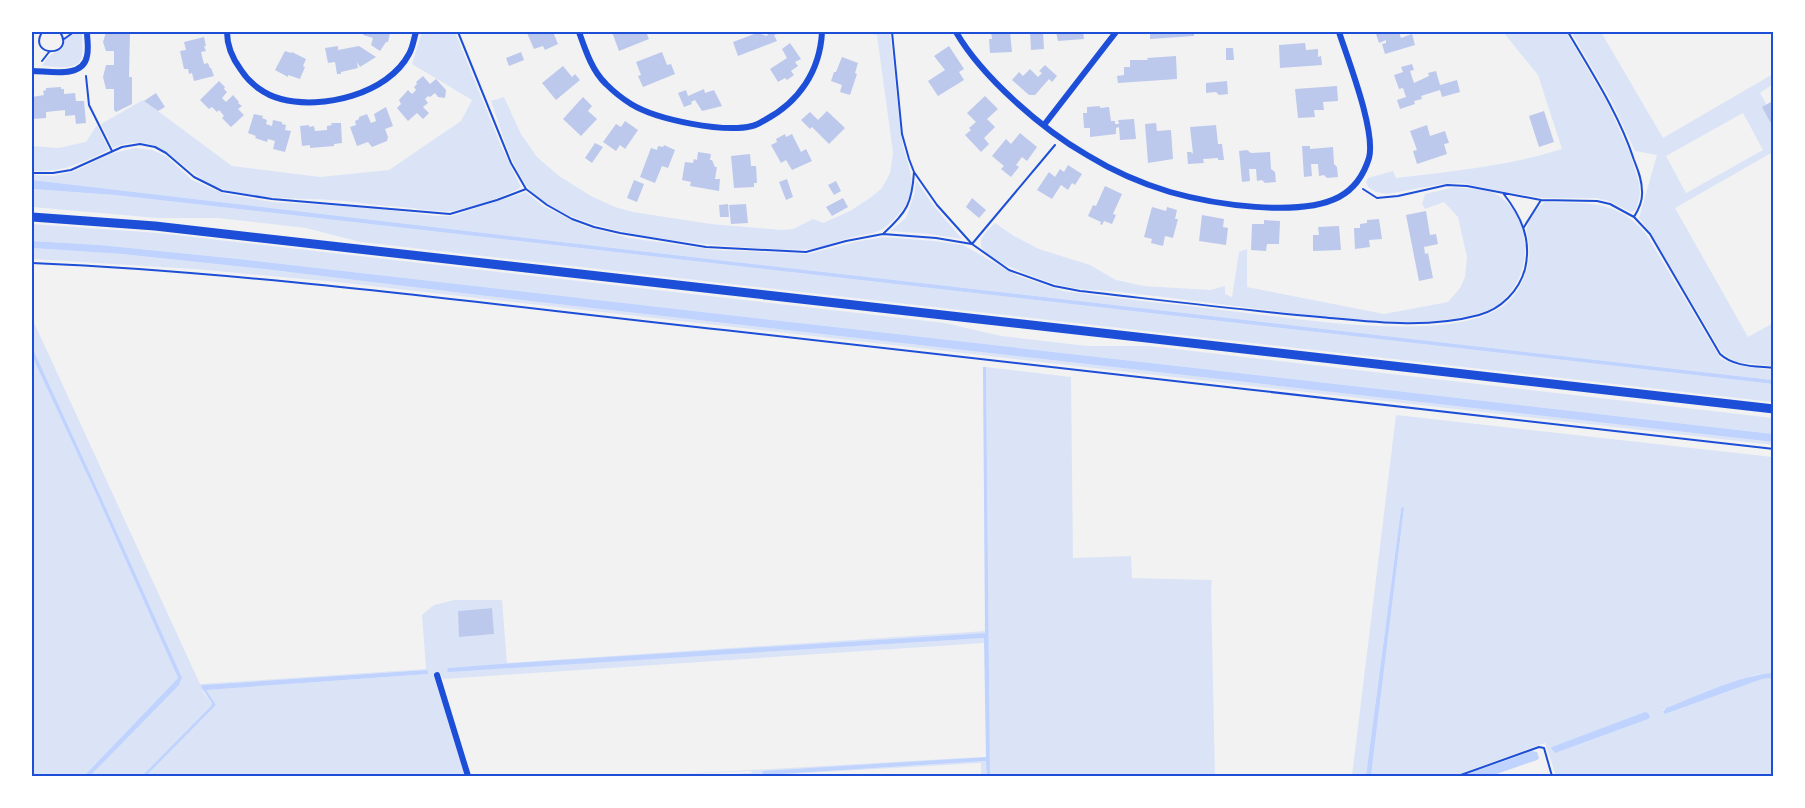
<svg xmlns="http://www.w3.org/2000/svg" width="1805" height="808" font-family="Cabin,sans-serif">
<rect width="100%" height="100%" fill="#f2f2f2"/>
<path fill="#dbe4f7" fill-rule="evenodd" d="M78 32H82C82 39 83 49 82 57 78 72 53 66 42 66 44 62 48 56 52 54 61 49 63 51 65 39Z
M422 32H455L501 146 521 187 518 189C498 199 475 207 453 211 440 212 425 210 412 208 389 206 367 204 344 201 304 197 255 201 217 187 177 171 163 127 113 148L101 124 143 100 232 166 320 177 389 170 461 121 472 100 412 64Z
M861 32H890C894 67 897 104 902 140 905 159 916 177 910 197 908 204 902 210 897 216 877 238 872 231 846 239 834 242 823 248 811 249 787 251 762 248 739 247 683 242 577 233 535 195 513 175 501 129 491 101L504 97 521 134 537 157 559 176 591 196 615 207 633 212 711 224 781 230 793 229 813 219 823 223 850 211 870 198 882 188 890 173 893 153 877 35Z
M1503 32H1566L1608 104 1630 153 1639 183 1640 194 1636 210 1631 212 1609 201 1596 198H1544L1500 191 1462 183 1442 184 1387 194 1376 192 1368 187 1366 182 1368 178 1393 171 1396 178C1452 171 1508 166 1562 149L1538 75Z
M1571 32H1601L1663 138 1773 74V84L1760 93 1773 116V152L1675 208 1748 337 1773 323V366L1736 362 1722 353 1650 232 1639 218 1657 155 1635 151 1611 100ZM1743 113 1763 150 1686 193 1666 156Z
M97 125 109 150C84 162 61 173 32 171V146L58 148 86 142Z
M135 148 152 150 166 156 192 180 225 194 272 202 373 208 436 216H452L526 192 543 206 584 226 629 238 716 250 808 254 855 242 883 237 934 241 963 245 1018 276 1063 291C1119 299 1175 304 1230 311 1296 318 1448 345 1503 306 1521 293 1531 267 1529 246 1529 240 1526 233 1527 228 1529 218 1537 207 1545 202 1586 204 1616 198 1646 234L1721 359 1736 365 1773 370V380L622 249 32 180V175L54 176 75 171 110 154Z
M916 180 933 205 962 239 930 234 890 231 906 218 914 195Z
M1454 187C1468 189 1490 188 1502 198 1541 229 1528 299 1481 313 1458 319 1432 322 1409 322 1335 322 1260 308 1187 300 1164 297 1141 294 1119 292 1099 290 1079 290 1060 285 1045 281 983 261 981 245 979 237 989 229 995 223L1014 236 1039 249 1090 265 1116 280 1144 286 1210 290 1225 286V294L1232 297 1239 252 1247 249V287L1384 314 1448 302 1460 288 1465 277 1467 257 1458 217 1444 202 1425 209 1422 204 1425 194Z
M32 189 115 195 1773 384V402L360 242 306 228 218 218H157L32 207Z
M32 224 158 233 945 323 1001 336 1087 346H1149L1773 418V434L239 259 100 245 32 241Z
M32 248 122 254 264 269 487 296 1773 442V445L336 282 194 269 32 259Z
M32 318 200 684 426 669 422 615 434 605 454 600H502L507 663 985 631V633L448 668 615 661 984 638V643L443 679 440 674H435L465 776H146L216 705 205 690 428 674 425 670 202 685 203 692 212 703 211 706 142 776H90L181 682 100 495 32 347ZM492 608 493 634 460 636 458 611Z
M32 356 97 496 178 678 84 776H32Z
M986 367 1071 377 1073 558 1131 556 1132 578 1212 580 1211 589 1215 776H990Z
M1396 415 1773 457V673L1755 675 1666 708 1663 710 1665 714 1747 684 1762 679 1773 678V776H1556L1545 743 1454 776H1371L1404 508 1401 509 1366 776H1352Z
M981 757 762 773 764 775 987 761V776H981V763L754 776H703L752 773 751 771 647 776Z"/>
<path fill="#bfd3fe" d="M32 180 622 249 1773 380V384L115 195 32 189Z
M32 241 100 245 239 259 1773 434V442L487 296 264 269 122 254 32 248Z
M32 347 100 495 182 678 179 685 90 776H84L178 678 97 496 32 356Z
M983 367H986L990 776H987L986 761 764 775 762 772 763 771 986 757 984 638 449 672 447 671 448 668 515 663 985 633Z
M1402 507 1404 508 1371 776H1366L1401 509Z
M426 670 428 671V674L206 690 216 705 146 776H142L211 706 212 703 201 687 202 685Z
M1773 673V678L1762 679 1665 714 1663 712 1666 708C1697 696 1741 675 1773 673Z
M1645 712 1648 713 1650 717 1648 719 1555 753 1551 748 1552 747Z
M1532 751 1537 752 1539 758 1537 760 1491 776H1462Z"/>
<path fill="#bdc9ec" d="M106 32H130L129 77H132V104L116 112 114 110V89H106L103 77 106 65H114V51H106L103 42Z
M365 32H385L390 33 388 42H386L380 51 371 45 373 38 363 35Z
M530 32H553L558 44 545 50 543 46 534 49 527 33Z
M612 32H646L649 39 619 51Z
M769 32H783L774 35 777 41 738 56 733 42 757 33 767 36Z
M991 32H1010L1012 52 990 53 989 39H992Z
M1030 32H1043L1044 49 1031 50Z
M1056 32H1083L1084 39 1058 41Z
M1150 32H1194V36L1150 39Z
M1380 32H1399L1401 38 1412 34 1415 45 1385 54 1382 44 1386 43V40L1379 43 1376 34Z
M204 37 206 46H204L206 51 201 52 204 64 208 63 210 68H211L214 76 194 81 192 73 189 74 188 69H184L180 51 186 50 184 42Z
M790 43 801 59 795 62 798 66 791 71 794 75 787 80 785 78 778 82 770 69 787 58 782 49Z
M1305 43 1306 50 1318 49V57L1321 56 1322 65 1280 68 1279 45Z
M338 46V50L359 46 376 57 360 67 357 62 358 68 341 72V74H337L335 62 328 63 325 48Z
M949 46 964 69 959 72 964 80 938 96 928 81 945 70 934 56Z
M1226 48H1233L1234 60H1226Z
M285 51 291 53 292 52 306 59 303 66 305 67 300 79 288 75V77L275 70Z
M521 52 524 60 509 66 506 58Z
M662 52 667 65 671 64 675 74 643 87 638 76 641 75 636 62Z
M1176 56 1177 79 1118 83 1117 76 1124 75V67H1130V60H1148L1147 58Z
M842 57 858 63 855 73 857 74 850 95 840 92 842 85 831 81 834 72H836Z
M1412 64 1414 70 1410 71 1414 83 1429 76 1428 73 1436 71 1440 85 1457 80 1460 92 1442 97 1440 90 1421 96 1422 99 1414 101 1415 104 1400 109 1397 100 1406 97 1403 88 1399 89 1394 75 1403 72 1401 67Z
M1045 65 1057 76 1052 82 1049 79 1035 95H1029L1012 80 1019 72 1023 76 1030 69 1038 77 1042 73 1039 71Z
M563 66 572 77 575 74 580 80 556 100 542 83Z
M423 76 430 84 436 79 446 90 445 98 438 97 435 93 430 97 428 96 425 99 428 103 423 107 429 113 423 119 417 113 408 121 397 108 401 104 399 100 408 90 412 94 416 90 414 87 417 84 416 82Z
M219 81 225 87 224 89 227 92 222 98 226 102 233 95 239 102 238 103 242 106 238 109 244 115 231 127 222 118 224 116 219 110 217 112 212 107 209 109 200 100Z
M1227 81 1228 94 1219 95 1216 92 1206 93V83Z
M1337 86 1338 101 1323 102 1324 110H1314L1315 117 1298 118 1295 89Z
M61 87V89H64V94L75 93 76 101H84L86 123 76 124 75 115 65 116V110L46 112V118L32 119V97L44 95 43 91 46 90V88Z
M704 89 705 93 714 90 722 106 702 111 695 100 691 102 692 104 684 107 678 93 686 90 688 96Z
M156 93 165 107 158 111 144 101Z
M985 96 998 109 987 119 995 127 984 138 989 144 981 152 965 135 971 130 969 128 976 122 967 113Z
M583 97 592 106 588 111 597 119 581 136 563 119Z
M1773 101V127L1762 107Z
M1100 106V108L1109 107 1111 121H1115V124H1119L1118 120 1134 119 1136 139 1120 140 1119 127 1116 128V134L1090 137V128H1084L1083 113H1087V107Z
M386 107 393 126 385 129 388 137 387 141 372 147 368 142 357 146 350 127 356 125 355 121 359 119V117L367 114 371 123 376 121 374 114Z
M827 111 845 128 829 144 812 127 810 129 801 120 810 112 818 120Z
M1544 111 1554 142 1539 147 1529 116Z
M254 114 263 116 262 118 267 120 266 124 272 126 273 120 282 122V124L286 125 285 130 291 131 285 152 273 149 275 141 268 139 267 142 255 138 256 136 248 133Z
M625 121 638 130 625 149 620 145 616 151 603 142 616 124 621 127Z
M331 123H341L342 143 334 144V146L310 148V145L302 146 300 126 309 125V127L314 126 315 131 327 130V126L332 125Z
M1156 123 1157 131 1171 130 1173 159 1148 163 1145 124Z
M1216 125 1218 144H1222L1224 160H1218V158L1203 159 1204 163 1188 164 1187 152H1191L1193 154 1190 127Z
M1427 125 1430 136 1445 131 1449 143 1444 144 1447 154 1417 164 1413 151 1417 150 1410 131Z
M1020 133 1037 147 1027 161 1022 157 1016 165 1019 167 1011 177 1001 169 1004 166 992 156 1006 139 1011 144Z
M785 134 786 137 792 134 801 152 806 149 812 161 792 170 786 160 781 163 771 145 777 142 776 139Z
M595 143 603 147 592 163 585 158Z
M664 145 675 150 668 168 662 166 655 183 640 177 651 148 657 150 658 146 663 147Z
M1302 146H1310V149L1333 147 1334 164 1337 167 1338 177 1327 178 1324 175 1319 176 1318 164H1311L1312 176 1304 177Z
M1247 150 1251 153 1270 152 1271 169 1275 172 1276 182 1265 183 1262 180 1257 181 1256 169H1249L1250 181 1242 182 1239 151Z
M698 152 711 154 710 160H712L715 167H717L715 179H720L719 191 690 186 691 182 682 180 685 162 693 163 694 159 697 160Z
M750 154 751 166H756L757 183H754V187L734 188 731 156Z
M1068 165 1082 174 1075 185 1072 183 1068 190 1061 185 1052 199 1037 190 1049 172 1055 177 1060 169 1064 172Z
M787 179 793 197 786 200 779 182Z
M634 180 644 184 637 202 627 198Z
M836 181 841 191 834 195 828 185Z
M1105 186 1122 194 1113 214 1116 215 1112 224 1104 221 1102 225 1100 224 1101 222 1088 216 1093 205 1096 206Z
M843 198 848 207 832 216 826 207Z
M972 198 986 210 979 218 966 207Z
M728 204 729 217H720L719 205Z
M746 204 748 223 731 224 729 205Z
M1152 207 1166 211 1167 207 1177 210 1175 219H1178L1173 238 1165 236 1163 246 1151 243 1152 239 1144 237Z
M1426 211 1430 235 1436 234 1438 244 1424 247 1425 254 1428 253 1433 278 1419 281 1406 215Z
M1202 215 1224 219 1223 227 1228 228 1226 245 1199 241Z
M1379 219 1382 239 1369 240 1370 247 1355 249 1354 228H1360V224L1367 223V220Z
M1264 220 1280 221 1279 244H1267L1266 251 1251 250 1252 224H1264Z
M1339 226 1341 250 1313 251V235H1319L1318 227Z
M492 608 494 634 459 637 458 611Z"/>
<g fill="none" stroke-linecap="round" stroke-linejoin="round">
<path stroke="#1d4ed8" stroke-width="2" d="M42 32C27 58 76 57 60 32
M458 32 511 163 526 189 547 205 572 219 594 227 620 233 706 247 806 252 846 241 883 234 936 238 972 244
M892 32 902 134 909 159 914 172 937 205 972 244 1009 270 1054 286 1080 291C1160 300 1240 310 1320 317 1373 322 1427 329 1479 315 1501 309 1519 291 1525 269 1532 239 1521 216 1503 193
M1568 32C1592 73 1619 114 1634 160 1638 170 1642 180 1642 191 1643 201 1639 209 1634 217
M64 39 74 32
M42 61 49 52
M86 76 89 105 112 151
M32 173H53L71 170 122 147 140 144 155 147 166 153 194 177 222 191 272 199 450 214 497 200 526 189
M1363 189 1377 198 1398 196 1447 185 1467 186 1541 200 1597 201 1610 204 1634 217 1650 234 1720 354C1734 367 1755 366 1774 368
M1524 227 1541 200
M884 233C907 212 912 203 914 172
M972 244 1055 145
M32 263C263 273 493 305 724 330 1074 370 1424 409 1774 449
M1458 776 1539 747 1544 748 1552 776"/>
<path stroke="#1d4ed8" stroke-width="6" d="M227 32C227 47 232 58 241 70 250 84 265 95 281 99 322 110 388 94 409 54 413 47 414 38 416 32
M579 32C585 49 592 71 606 84 613 91 623 99 631 104 657 120 724 133 752 126 757 125 761 122 765 120 799 102 820 71 822 32
M956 32C982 77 1042 129 1087 155 1113 171 1140 183 1170 192 1212 204 1299 218 1339 197 1354 189 1364 174 1369 158 1376 131 1348 60 1339 32
M32 71C49 71 83 79 87 56 89 48 87 39 87 32
M1044 125 1116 32
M437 675 468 776"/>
<path stroke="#1d4ed8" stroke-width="9" d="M32 217 155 226 1774 409"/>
</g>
<rect width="1805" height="808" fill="none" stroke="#ffffff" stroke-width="66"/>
<rect x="33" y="33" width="1739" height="742" fill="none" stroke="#1d4ed8" stroke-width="2"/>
</svg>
